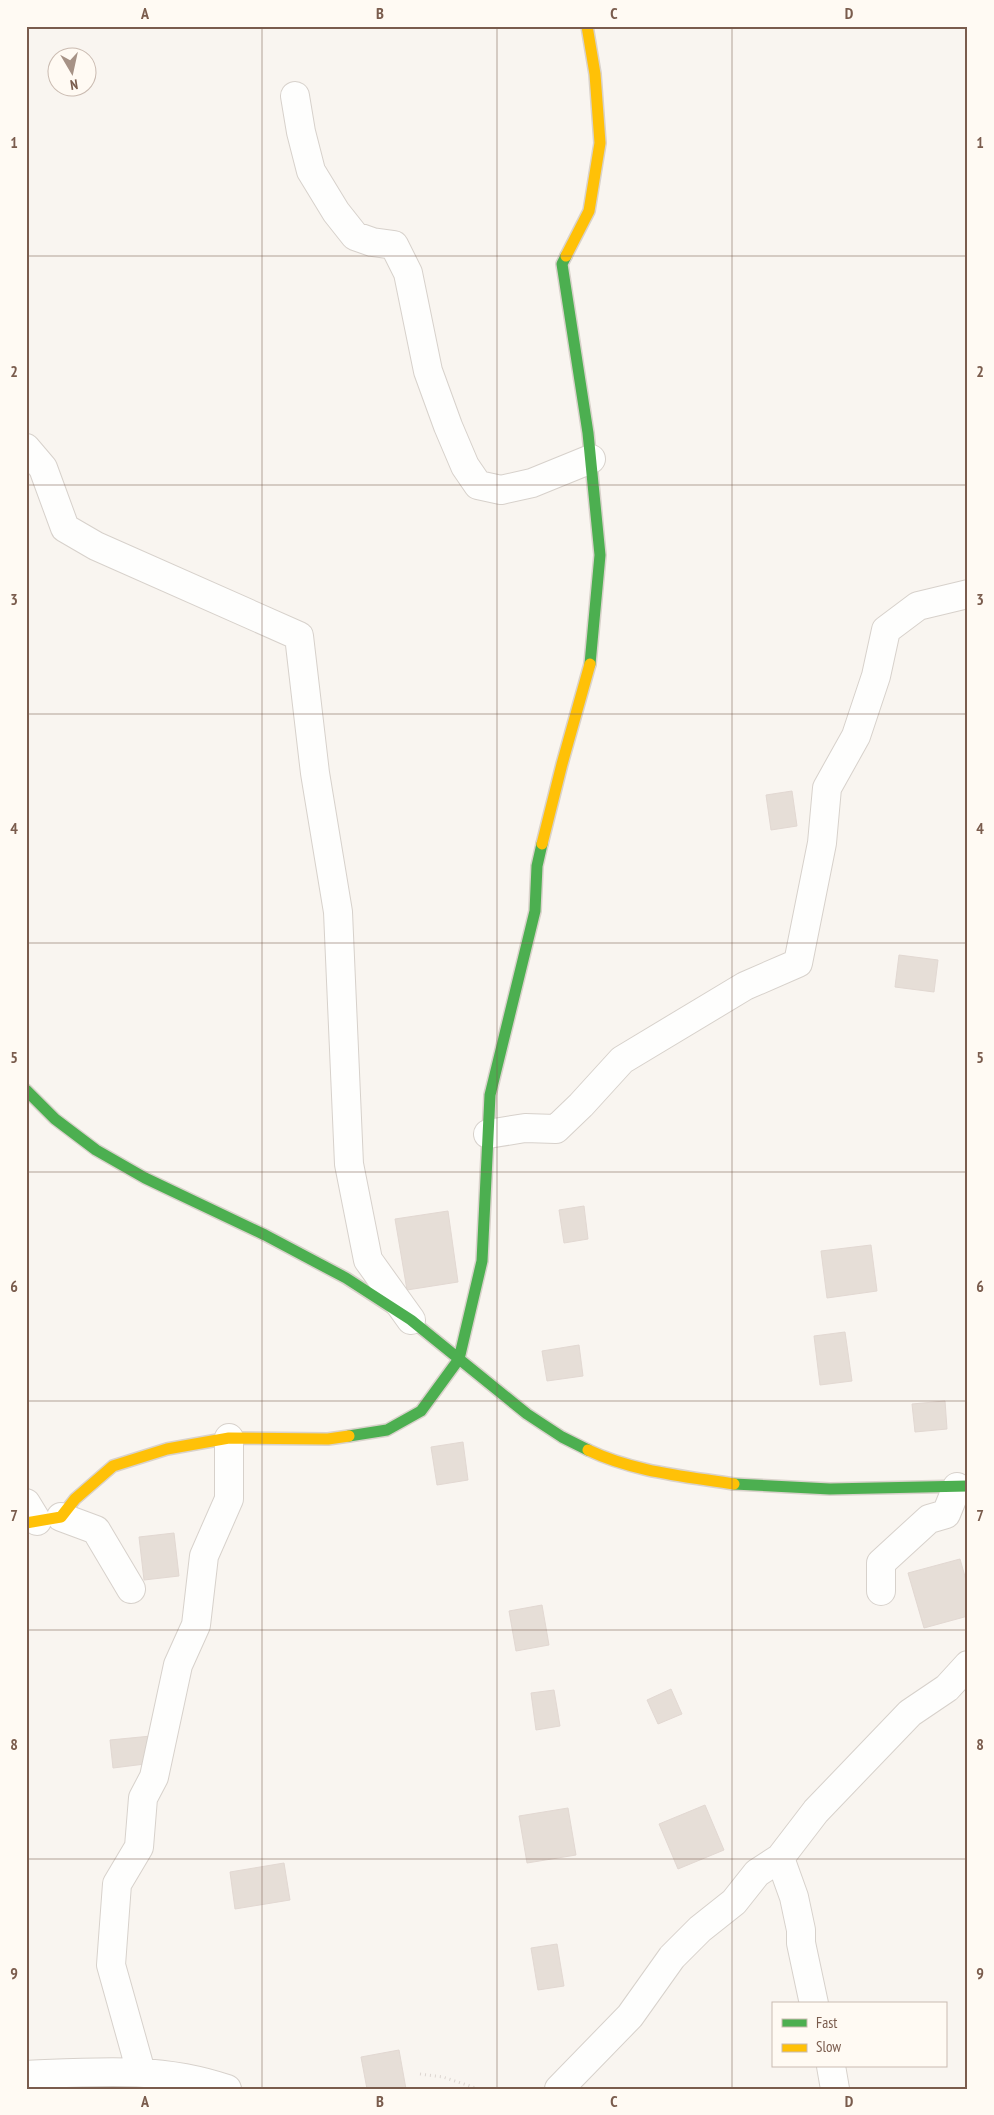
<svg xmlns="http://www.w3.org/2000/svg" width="994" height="2115" font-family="'PT Sans Narrow',sans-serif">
<rect width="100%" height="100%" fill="#f9f5f0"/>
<path fill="#e6ded7" stroke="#e2d8d2" d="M792 791 797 826 771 830 766 795Z
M899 955 938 960 934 992 895 987Z
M584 1206 588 1239 564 1243 559 1210Z
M448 1211 458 1282 407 1290 395 1219Z
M871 1245 877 1291 827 1298 821 1251Z
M845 1332 852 1381 820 1385 814 1336Z
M579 1345 583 1376 547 1381 542 1351Z
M945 1401 947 1429 915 1432 912 1404Z
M463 1442 468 1480 437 1485 431 1447Z
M174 1533 179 1576 144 1580 139 1537Z
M960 1559 968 1587V1616L924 1628 908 1573Z
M542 1605 549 1645 516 1651 509 1611Z
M671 1689 682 1714 658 1724 647 1700Z
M554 1690 560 1726 536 1730 531 1693Z
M151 1736 153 1763 113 1768 110 1740Z
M705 1805 724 1850 678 1869 659 1824Z
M568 1808 576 1855 527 1863 519 1816Z
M284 1863 290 1900 235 1909 230 1872Z
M557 1944 564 1986 538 1990 531 1948Z
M399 2050 406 2089H367L361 2057Z"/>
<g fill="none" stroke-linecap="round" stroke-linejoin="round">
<g stroke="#d7d1cb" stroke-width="30">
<path id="street" d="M295 96 301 132 311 171 336 212 355 236 372 242 394 245 408 273 428 371 448 426 465 466 478 485 501 490 532 483 591 459
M26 448 43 468 65 528 96 546 299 636 315 773 338 912 349 1164 368 1260 411 1320
M488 1134 525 1128 556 1129 581 1105 622 1060 745 986 798 963 822 843 827 788 856 736 876 676 886 630 918 606 968 594
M26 1503 37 1521
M61 1517 96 1530 131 1589
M881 1591V1563L929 1519 946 1514 957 1487
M780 1858 794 1897 801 1930V1943L814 2004
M831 2066 835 2089
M141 2072 111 1965 117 1884 139 1847 143 1798 154 1777 178 1665 196 1625 204 1556 229 1499V1438
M26 2075C94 2072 161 2066 227 2089
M559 2089 630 2016 672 1957 700 1929 734 1902 757 1873 780 1858 816 1811 910 1713 947 1688 968 1665"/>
</g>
<g stroke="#d9d2cb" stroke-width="14">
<path id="fast" d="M566 256 562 264 588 433 600 555 590 664
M26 1090 55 1119 96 1150 145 1178 265 1235 346 1278 411 1320 527 1414 562 1437 588 1450
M349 1436 387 1430 421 1411 459 1359 482 1261 490 1095 535 911 537 866 542 844
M734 1484 830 1489 968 1486"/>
</g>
<g stroke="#d9d2cb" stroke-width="14">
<path id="slow" d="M566 256 589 211 600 143 595 74 587 26
M542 844 562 764 590 664
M588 1450C634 1472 684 1476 734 1484
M26 1523 61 1517 75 1499 113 1466 167 1449 229 1438 328 1439 349 1436"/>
</g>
<path stroke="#dcd5d0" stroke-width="3" stroke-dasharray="1 4" stroke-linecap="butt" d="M420 2074 443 2077 479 2089"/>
<use href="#street" stroke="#fefefd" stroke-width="28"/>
<use href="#fast" stroke="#4caf50" stroke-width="11"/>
<use href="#slow" stroke="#ffc107" stroke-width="11"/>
</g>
<path fill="none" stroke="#7a5c4d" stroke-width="1" stroke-opacity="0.55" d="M262 26V2089M497 26V2089M732 26V2089M26 256H968M26 485H968M26 714H968M26 943H968M26 1172H968M26 1401H968M26 1630H968M26 1859H968"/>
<rect width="994" height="2115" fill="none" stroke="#fffaf3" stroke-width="55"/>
<rect x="772" y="2002" width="175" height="65" fill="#fffaf3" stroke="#cabbb1"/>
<rect x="782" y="2019" width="25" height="8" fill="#4caf50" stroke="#cabbb1"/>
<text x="816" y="2028" font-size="15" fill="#7a5c4d">Fast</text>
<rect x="782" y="2044" width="25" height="8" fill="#ffc107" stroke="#cabbb1"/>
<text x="816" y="2052" font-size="15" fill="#7a5c4d">Slow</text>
<g transform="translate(72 72) rotate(171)"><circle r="24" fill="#fffaf3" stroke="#cabbb1"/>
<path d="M0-4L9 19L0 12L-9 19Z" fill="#a69286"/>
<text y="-8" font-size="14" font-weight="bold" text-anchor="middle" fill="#7a5c4d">N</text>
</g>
<rect x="28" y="28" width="938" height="2060" fill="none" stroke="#7a5c4d" stroke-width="2"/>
<g font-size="16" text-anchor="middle" font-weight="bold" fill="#7a5c4d">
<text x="145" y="19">A</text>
<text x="380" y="19">B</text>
<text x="614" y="19">C</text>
<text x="849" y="19">D</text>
<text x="14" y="148">1</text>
<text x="980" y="148">1</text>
<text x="14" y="377">2</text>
<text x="980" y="377">2</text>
<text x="14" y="605">3</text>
<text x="980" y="605">3</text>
<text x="14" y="834">4</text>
<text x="980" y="834">4</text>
<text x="14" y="1063">5</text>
<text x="980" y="1063">5</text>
<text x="14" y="1292">6</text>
<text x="980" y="1292">6</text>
<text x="14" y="1521">7</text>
<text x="980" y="1521">7</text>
<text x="14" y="1750">8</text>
<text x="980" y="1750">8</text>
<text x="14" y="1979">9</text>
<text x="980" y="1979">9</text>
<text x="145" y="2107">A</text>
<text x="380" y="2107">B</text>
<text x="614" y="2107">C</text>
<text x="849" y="2107">D</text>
</g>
</svg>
